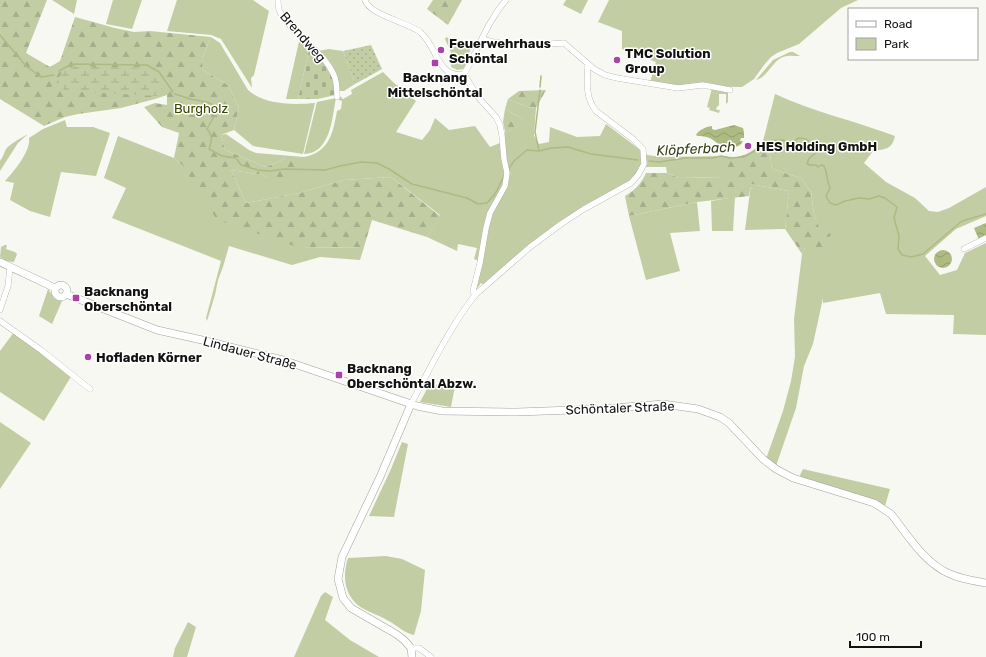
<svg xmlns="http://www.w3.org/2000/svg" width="986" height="657" font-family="Rubik,sans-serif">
<defs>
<pattern id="forest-firs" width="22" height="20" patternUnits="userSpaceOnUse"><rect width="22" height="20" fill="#c3cda4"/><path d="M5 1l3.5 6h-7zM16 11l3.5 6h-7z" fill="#a6af8c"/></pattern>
<pattern id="wetland-marsh" width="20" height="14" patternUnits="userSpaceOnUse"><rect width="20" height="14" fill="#c3cda4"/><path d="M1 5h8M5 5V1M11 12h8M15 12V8" fill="none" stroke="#a6af8c"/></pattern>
<pattern id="cemetery-stones" width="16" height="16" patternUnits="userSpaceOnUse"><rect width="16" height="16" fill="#c3cda4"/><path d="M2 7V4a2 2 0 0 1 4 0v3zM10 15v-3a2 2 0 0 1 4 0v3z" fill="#a6af8c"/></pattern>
<pattern id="park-dots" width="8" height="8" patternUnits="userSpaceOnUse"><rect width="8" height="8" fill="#c3cda4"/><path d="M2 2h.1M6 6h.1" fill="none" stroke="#a6af8c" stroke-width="1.8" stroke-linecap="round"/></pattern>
<pattern id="water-waves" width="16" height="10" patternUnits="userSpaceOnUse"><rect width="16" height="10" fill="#adba81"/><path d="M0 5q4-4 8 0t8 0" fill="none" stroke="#949f6e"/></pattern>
</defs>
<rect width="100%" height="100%" fill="#f7f8f2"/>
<path fill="#c3cda4" d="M52 0H77L74 14Z
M113 0H142L132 29 106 24Z
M177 0H253L269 11 254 75 251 78 252 88 221 39 211 35 167 31Z
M566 0H588L581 14 563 5Z
M609 0H858L841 8 799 44 777 53 771 57 764 65 754 79 742 87 678 86 650 82 656 62 622 49V31L598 22Z
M211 37 220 43 248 90C264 105 294 105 315 103L303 154 253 146 234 130 239 108 228 85 203 70 202 58Z
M300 37 314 52 309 50 298 99H286Z
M446 37 471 49 466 58 469 60 463 69 457 70 451 67 452 55 445 39Z
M329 49 343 51 355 84 344 91H340L339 90 318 51Z
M790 52H793L800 56C795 56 788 55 783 57 771 62 769 76 756 80L773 60Z
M383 72 393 82 416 101 396 132 422 140 430 130 435 118 449 130 475 126 490 147 505 141V132L517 127 523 119 505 109 508 99 527 107 536 108 534 136 539 144 549 142 550 127 577 137 600 136 606 124 647 155 663 157 725 156V177L679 178 667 173 666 167H639L636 174 630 181 583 207 559 222 529 245 484 285 481 283 476 290 482 262 474 259 477 248 458 244 457 251 427 237 440 215 391 177 344 180 299 193 246 203 231 170 263 175 268 178 286 158 266 167 225 150 221 135 226 134 249 150 256 153 304 157C330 152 333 132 337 111L341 109 342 101 339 100 340 96 343 99 352 94 351 90Z
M712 88 728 91V102L726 104V94H719V105L716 108 717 110H720L719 113 709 110 710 108 707 107Z
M775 94C813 112 856 121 895 136 892 150 885 149 873 151L864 163 886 182 915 198 929 211 938 212 949 208 986 187V216L956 229 925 256 940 275 957 270 965 253 986 243V335L953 334 954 315 886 314 880 293 823 303V298L813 344 804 366 796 408 776 466 766 459 783 411 791 381 795 357 794 319 802 254 805 248 820 231 814 214 811 192 801 178 772 169 770 155 763 141Z
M336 98C332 118 331 153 304 154L317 102Z
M65 120 67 127H93L110 133 96 176 61 172 50 217 30 211 10 200 14 183 5 181C14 171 31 151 29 138L43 129Z
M28 134 18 143 0 171V161C3 157 4 153 6 149 11 143 21 138 28 134Z
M118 136 174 158 183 166 300 248 364 247 360 260 320 257 292 265 229 246 223 267 218 280 215 295 207 321 206 318 221 261 112 218 126 188 104 178Z
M751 184 789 191 785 229 745 230Z
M735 197 733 231H712L711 201Z
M697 202 700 231 670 233 680 271 646 280 629 216Z
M5 245H7L6 249 15 252 17 254 14 262 4 261 3 259 0 257 1 247Z
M48 289 55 299 62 301 52 324 39 316Z
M14 332 72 375 44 421 0 392V351Z
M429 385 455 386 451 407 420 402Z
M0 422 31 443 0 489Z
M402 442 408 444 394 517 369 516 391 469Z
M803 469 890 489 885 506 801 477 800 475Z
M386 556 402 559 425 570 421 611 414 635C404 633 397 625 387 620 379 615 370 613 362 608 344 596 342 577 348 558Z
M325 592 333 597 325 620 350 640 379 657H294L321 596Z
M188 622 196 627 187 657H173L175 648Z"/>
<path fill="url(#forest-firs)" d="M0 0H47L26 53 50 67 60 61 75 17 115 28 134 32 150 31 211 37 202 58 203 70 228 85 239 108 234 130 221 135 225 150 266 167 286 158 295 160V174L287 179 268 178 263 175 231 170 246 203 299 193 344 180 391 177 440 216 427 237 372 220 364 247 300 248 217 220 183 166 174 158 179 133 162 127 144 107 155 103 167 105V95L155 99 121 108 78 114 65 117 44 126 0 99Z
M433 0H462L448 25 427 9Z
M546 90 536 108 527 107 508 99 519 91Z
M505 109 523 119C521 128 512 129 505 132L503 122Z
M763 141 770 155 772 169 801 178 811 192 814 214 820 230 831 234 820 254 805 248 802 254 785 229 789 191 751 184 749 196 697 202 629 216 625 196C635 190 641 184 646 173H667L679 178 725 177V156C741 160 753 152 763 141Z"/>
<path fill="url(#wetland-marsh)" d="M73 66 148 68 156 73 164 86 157 96 66 91 56 83 62 72Z"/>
<path fill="url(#cemetery-stones)" d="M309 50 314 52 313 54 319 61 323 62 333 79 335 95 318 99H298Z"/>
<path fill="url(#park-dots)" d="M371 45 382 69 355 84 343 51Z"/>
<path fill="url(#water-waves)" d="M734 125 743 128 744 132V138H741L740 141H743C737 151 732 145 725 143 723 143 721 144 718 144 712 138 706 136 698 136L696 135C698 130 708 126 712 126V129L715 130Z
M986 223V237L979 240 974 228Z
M934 259a9 9 0 1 1 18 0a9 9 0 1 1-18 0Z"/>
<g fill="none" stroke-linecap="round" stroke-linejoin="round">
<path stroke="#adba81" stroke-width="1.5" d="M0 35 26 66 41 77 54 75
M59 71 72 64 147 65 159 72 173 92
M540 87 541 76
M175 94 190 99 207 102 215 106 217 111 207 129C213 136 212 141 209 149L222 156 236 158 241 165 258 170 270 171 284 169 325 170 340 166 361 162 377 163 389 169 412 184 467 198 478 204 487 203 495 194 504 176
M539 151 535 132 540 90
M649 161 659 162 686 158H712L721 156 730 158 744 157 756 150 764 141 783 140 793 143 798 138 806 139 817 149V152L809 158 807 164 810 165H816L818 167 821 165 824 166C828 174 826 180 830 188L826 196 830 203 836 205 845 201 859 198 869 199 879 196 885 198 897 207 894 218 899 236 898 249 902 255 911 257 923 254 962 221 986 214
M508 170 514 161 527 150 539 151 551 148 568 147 591 154 638 160"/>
<g stroke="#a0a29c" stroke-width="6">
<path id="minor" d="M278 0C278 4 278 9 280 12 293 37 325 50 335 78 337 84 337 91 337 97
M365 0C368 14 409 23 420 32 437 45 437 79 464 74
M482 39 493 42 524 46 564 43 594 69 605 75 617 78 678 88 703 85 730 90
M464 74 477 96 496 117 500 125 502 136 504 159 507 173 505 186 490 213 486 228 480 263 473 291 475 296
M464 74C479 49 486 23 506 0
M964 249 986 238
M0 310 8 286 10 268
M0 321 41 350 90 389
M411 404C430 368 450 327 475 295L530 247 561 224 584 209 631 183 638 175 644 164 643 149 633 139 596 111C585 97 587 82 588 64
M411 648H419L431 657"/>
</g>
<g stroke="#a0a29c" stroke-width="8">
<path id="tertiary" d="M0 262 55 288
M55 291a6 6 0 1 1 12 0a6 6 0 1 1-12 0Z
M66 294 157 330 202 340 283 360 417 406 442 411 517 412 601 409 663 404 698 409 720 417 729 423 763 459 776 469 793 478 874 503 891 514C908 535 924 563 950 574 961 579 974 581 986 583
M411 404 380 477 342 557 338 579 343 598 351 608 396 634 404 640 411 648 412 657"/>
</g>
<use href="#minor" stroke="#fff" stroke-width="5.5"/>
<use href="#tertiary" stroke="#fff" stroke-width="7"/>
</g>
<g fill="#a943a7" stroke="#fff" stroke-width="1.5">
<circle cx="441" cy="50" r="4"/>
<circle cx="617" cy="60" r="4"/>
<rect x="431" y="59" width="8" height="8" rx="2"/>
<circle cx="748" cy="146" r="4"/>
<rect x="72" y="294" width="8" height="8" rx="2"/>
<circle cx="88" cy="357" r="4"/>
<rect x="335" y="371" width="8" height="8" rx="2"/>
</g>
<g text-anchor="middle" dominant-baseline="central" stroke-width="3" stroke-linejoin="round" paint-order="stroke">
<g font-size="13" fill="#121310" stroke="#fff">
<text transform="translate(303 37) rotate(49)">Brendweg</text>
<text transform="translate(250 353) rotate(15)">Lindauer Straße</text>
<text transform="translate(620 408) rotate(-2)">Schöntaler Straße</text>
</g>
<g font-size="13" font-weight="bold" fill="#121310" stroke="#fff" text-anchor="start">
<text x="449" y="43">Feuerwehrhaus<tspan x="449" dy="15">Schöntal</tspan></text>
<text x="625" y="53">TMC Solution<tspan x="625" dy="15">Group</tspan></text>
<text x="435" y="77" text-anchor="middle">Backnang<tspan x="435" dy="15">Mittelschöntal</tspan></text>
<text x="756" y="146">HES Holding GmbH</text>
<text x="84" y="291">Backnang<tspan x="84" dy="15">Oberschöntal</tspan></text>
<text x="96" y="357">Hofladen Körner</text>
<text x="347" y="368">Backnang<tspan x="347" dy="15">Oberschöntal Abzw.</tspan></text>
</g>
<g font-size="13" fill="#3b4500" stroke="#fff">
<text x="201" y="108">Burgholz</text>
</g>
<g font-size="14" font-style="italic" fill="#384015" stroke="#fff">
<text transform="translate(696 149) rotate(-3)">Klöpferbach</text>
</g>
</g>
<rect x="848" y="8" width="130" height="52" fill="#ffffff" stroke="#a0a19f"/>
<rect x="856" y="21" width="20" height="6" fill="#ffffff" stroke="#a0a19f"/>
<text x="884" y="28" font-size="12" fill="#121310">Road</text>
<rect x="856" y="38" width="20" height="12" fill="#c3cda4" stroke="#a0a19f"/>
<text x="884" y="48" font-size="12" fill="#121310">Park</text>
<path d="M850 641v6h71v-6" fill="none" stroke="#121310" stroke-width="2"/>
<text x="856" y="641" font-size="12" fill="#121310" stroke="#ffffff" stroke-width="3" paint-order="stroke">100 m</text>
</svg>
